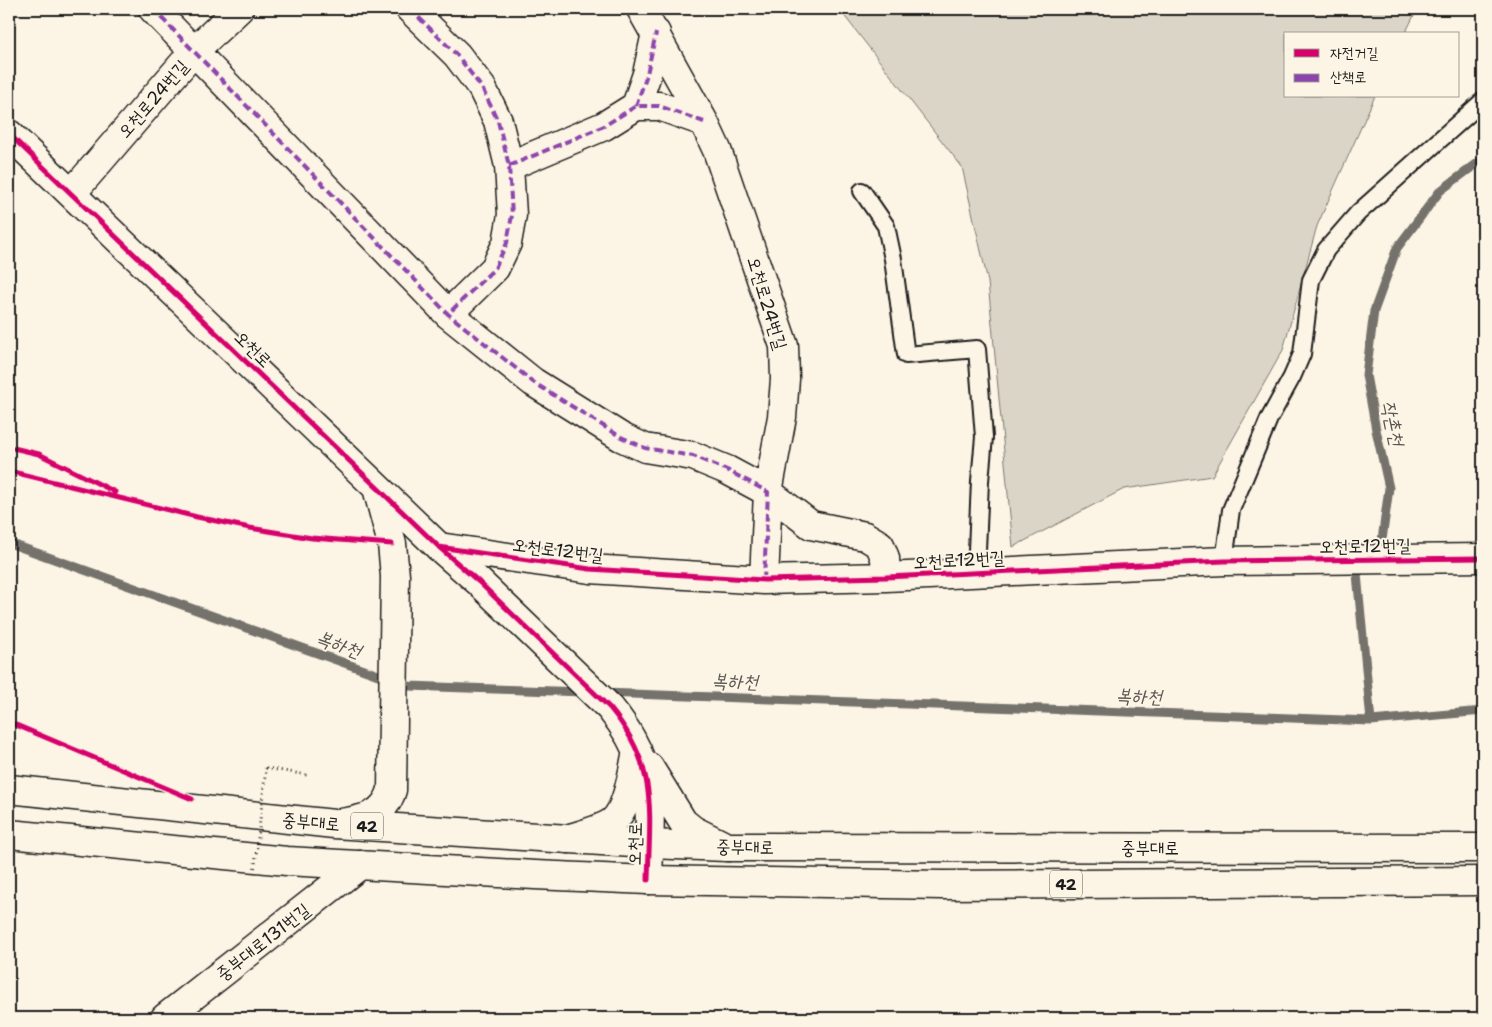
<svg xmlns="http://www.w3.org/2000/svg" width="1492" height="1027" font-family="'Shantell Sans','Poor Story',sans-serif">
<rect width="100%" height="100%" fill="#fcf5e5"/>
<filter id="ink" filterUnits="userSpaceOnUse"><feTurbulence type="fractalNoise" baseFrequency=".02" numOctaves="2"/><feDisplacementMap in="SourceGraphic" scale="10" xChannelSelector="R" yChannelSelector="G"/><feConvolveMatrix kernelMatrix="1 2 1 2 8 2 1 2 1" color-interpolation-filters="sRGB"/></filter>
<g filter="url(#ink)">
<path fill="#dbd5c8" stroke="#7c7872" d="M839 9H1417L1405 34H1286V96H1375L1317 226 1283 350 1212 476 1124 489 1013 547 988 282 962 167Z"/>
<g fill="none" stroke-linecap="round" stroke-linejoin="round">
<path stroke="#75726c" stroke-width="9" d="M9 543 409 686 584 692
M1380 555 1389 488 1376 430 1366 375 1374 311 1397 248 1440 191 1483 159
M1366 566 1357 574 1371 721
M604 693 1371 721 1483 711"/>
<g stroke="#1c1c1c" stroke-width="20">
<path id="lane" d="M862 191 886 226 893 259 906 355 977 349 984 437 980 481 976 573
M1224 561 1231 510 1269 419 1292 377 1302 354 1311 280 1326 250 1358 213 1483 101"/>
</g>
<g stroke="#1c1c1c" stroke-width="31">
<path id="street" d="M153 9 448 314 533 382 621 437 645 448 693 456 727 470 768 492 764 580
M410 9 457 55 482 88 498 121 509 166 512 215 507 243 495 268 448 314
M641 9 704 122 717 150 784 346 785 379 782 417 768 492 811 525 865 536 880 545 885 558 886 577
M636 106 647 74 656 33
M509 166 604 126 636 106H659L704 122
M72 193 195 50 239 9
M439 547 590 569 764 580 886 577 1224 561 1483 558
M165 1018 360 865"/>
</g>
<g stroke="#1c1c1c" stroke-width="31">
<path id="secondary" d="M9 134 439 547 479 582 610 708C658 766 650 809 648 880
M649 767 683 822 693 830 727 847
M341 823C365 819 384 816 392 790L395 576 392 544 377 488
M567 839C582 834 598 831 611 823 628 811 633 770 637 750"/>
</g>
<g stroke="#1c1c1c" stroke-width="31">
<path id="primary" d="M9 789 334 824 649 844 727 847 1483 848
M9 834 287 861 535 875 648 880 942 885 1483 881"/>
</g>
<path stroke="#1c1c1c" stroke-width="3" stroke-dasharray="1 4" stroke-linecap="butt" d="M266 768 307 775"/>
<use href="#lane" stroke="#fcf5e5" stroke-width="16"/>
<use href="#street" stroke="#fcf5e5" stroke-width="28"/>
<use href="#secondary" stroke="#fcf5e5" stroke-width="28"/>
<use href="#primary" stroke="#fcf5e5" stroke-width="28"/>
<path stroke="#1c1c1c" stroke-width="3" stroke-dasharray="1 4" stroke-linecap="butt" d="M254 873 266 768"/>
<path stroke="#8e44ad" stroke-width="4" stroke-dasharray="8 4" stroke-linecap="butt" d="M153 9 448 314 533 382 621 437 645 448 693 456 727 470 768 492 764 580
M410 9 457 55 482 88 498 121 509 166 512 215 507 243 495 268 448 314
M636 106 647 74 656 33
M509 166 604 126 636 106H659L704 122"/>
<g stroke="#fcf5e5" stroke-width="8">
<path id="cycleway" d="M9 134 439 547 479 582 610 708C658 766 650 809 648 880
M9 447 39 454 115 492
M9 471 197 517 250 528 312 538 392 544
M439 547 590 569 764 580 886 577 1224 561 1483 558
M9 722 192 799"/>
</g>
<use href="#cycleway" stroke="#d6006c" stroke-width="5"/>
</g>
</g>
<g text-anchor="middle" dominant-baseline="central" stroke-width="4" stroke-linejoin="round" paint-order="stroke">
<g fill="#fcf5e5" stroke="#5f5d58" stroke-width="1">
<rect x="351" y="812.5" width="32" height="27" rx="4"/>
<rect x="1050" y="870.5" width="32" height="27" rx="4"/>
</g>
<g font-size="16" font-weight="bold" fill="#1c1c1c">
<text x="367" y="826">42</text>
<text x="1066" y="884">42</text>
</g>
<g font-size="18" fill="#1c1c1c" stroke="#fcf5e5">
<text transform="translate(153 99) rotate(-49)">오천로24번길</text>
<text transform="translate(767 303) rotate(73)">오천로24번길</text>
<text transform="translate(253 349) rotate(44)">오천로</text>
<text transform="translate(1365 546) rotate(-1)">오천로12번길</text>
<text transform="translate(558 550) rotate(7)">오천로12번길</text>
<text transform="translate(959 560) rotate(-3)">오천로12번길</text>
<text transform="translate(311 822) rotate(5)">중부대로</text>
<text transform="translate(635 844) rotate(-89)">오천로</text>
<text transform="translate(745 847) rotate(1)">중부대로</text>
<text x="1150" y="848">중부대로</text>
<text transform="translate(263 942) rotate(-38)">중부대로131번길</text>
</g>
<g font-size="19" font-style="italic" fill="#575551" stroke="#fcf5e5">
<text transform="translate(1393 423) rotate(78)">작촌천</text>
<text transform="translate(339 644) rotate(20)">복하천</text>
<text transform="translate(735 681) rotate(2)">복하천</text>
<text transform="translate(1139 696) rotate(2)">복하천</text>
</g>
</g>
<rect width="1492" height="1027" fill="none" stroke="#fcf5e5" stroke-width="30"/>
<rect x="15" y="15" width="1462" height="997" fill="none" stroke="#1c1c1c" stroke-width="2" filter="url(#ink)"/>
<rect x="1284" y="32" width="175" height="65" fill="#fcf5e5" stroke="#a29e95"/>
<rect x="1294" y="49" width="25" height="8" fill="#d6006c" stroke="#a29e95"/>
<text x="1330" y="58" font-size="15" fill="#1c1c1c">자전거길</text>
<rect x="1294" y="74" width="25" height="8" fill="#8e44ad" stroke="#a29e95"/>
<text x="1330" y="82" font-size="15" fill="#1c1c1c">산책로</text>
</svg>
